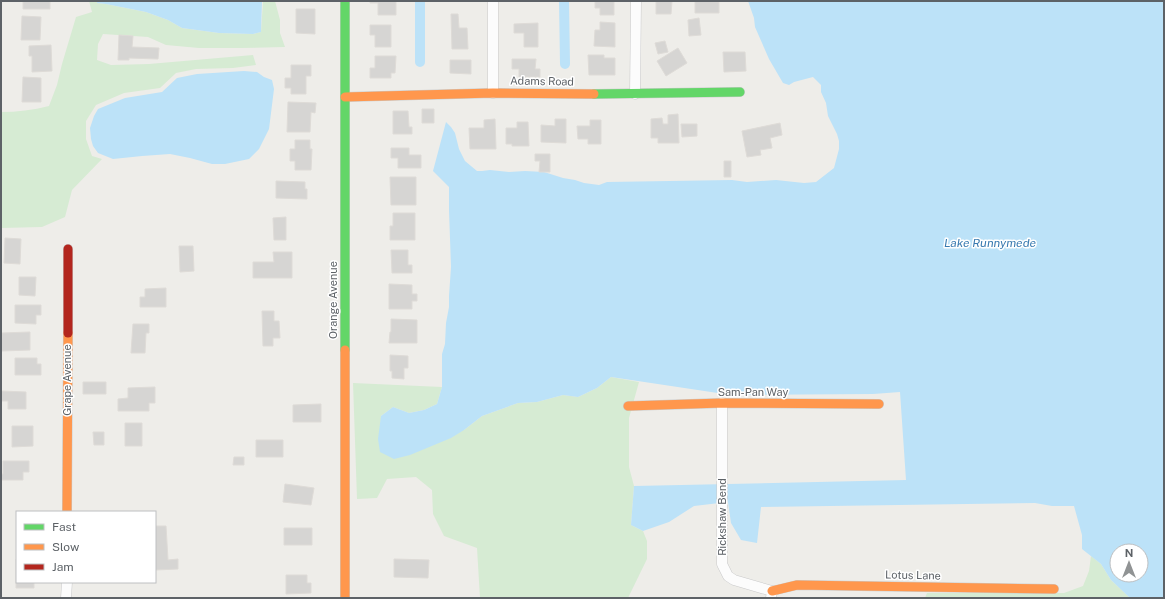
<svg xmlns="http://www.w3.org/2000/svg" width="1165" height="599" font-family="'Public Sans',sans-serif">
<rect width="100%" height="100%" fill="#eeede9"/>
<path fill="#d6ebd3" d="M89 1H97V3L106 4 146 12 168 20 182 28 219 33 253 34 261 32 263 1H275L280 20V33L285 47 241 48H199L166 45 148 37 103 34 98 44 97 60 111 65 149 64 253 55 256 65 233 68 196 69 176 73 160 88 124 93 96 105 86 121V139L92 156 102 159 72 190 65 217 42 227 1 228V112C17 112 33 110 49 106L57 85 62 64 76 17 92 12Z
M611 377 639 382 629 418V467L634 486 631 525 643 531 647 541V559L628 598H480L477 548 444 536 433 514 432 490 416 477 387 479 377 498 357 499 353 383 442 387 437 404 424 410 409 413 393 407 381 416 464 430 482 416 518 403 537 402 563 395 578 397 597 388Z
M1091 556 1101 564 1111 580 1130 598H925L927 593H1064L1083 586 1089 571Z"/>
<path fill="#bce2f8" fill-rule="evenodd" d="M97 1H263L262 2 261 32 253 34 219 33 182 28 168 20 146 12 106 4 97 3Z
M748 1H1164V598H1130L1111 580 1101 564 1082 549V535L1074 506H1052L1035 503 761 507 757 543 741 540 731 523 728 502 694 506 669 522 643 531 631 525 634 486 906 480 900 392 873 394 731 395 611 377 597 388 578 397 563 395 537 402 518 403 482 416 464 430 451 438 410 455 394 459 380 452 378 439 381 416 393 407 409 413 424 410 437 404 442 387V354L445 344 446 323 449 307V296L451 267 449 210V187L433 171 446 122 451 127 455 133 459 149 465 161 477 171H482L490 170 509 172 525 171 544 172 563 178 575 180 584 183 599 185 607 182 732 180 747 182 776 180 804 183 816 182 834 168 839 149V141L837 134 828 116 826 103 821 92V85L813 77 794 82 789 85 783 83 769 59 755 27 754 18ZM1117 551H1141V575H1117Z
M244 71 257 72 264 77 272 80 274 89 269 129 259 149 249 159 225 164H212L190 158 170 154 142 156 113 159 98 153 93 146 91 139 90 128 94 116 98 109 125 98 162 92 177 78 197 74Z"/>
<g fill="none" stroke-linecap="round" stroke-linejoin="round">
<path stroke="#bce2f8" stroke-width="10" d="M420 1V62
M564 1 565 64"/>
</g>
<path fill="#d6d5d3" stroke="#dedbd7" d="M28 1H50V9H23V2Z
M370 1H396V15H378V3H370Z
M595 1H614V15H600V8H595Z
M656 1H672L671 14H656Z
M695 1 719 2V13H695Z
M296 9H315V34L296 33Z
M451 14H458L459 28H467L468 49H452Z
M22 16 41 17 40 40H21Z
M699 18 701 35 689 36 688 20Z
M600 22 615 23V47L594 46 595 30H600Z
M538 23V47H524V33H514V24Z
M370 25H391V47H375V35H370Z
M119 35 133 36 132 47 159 48 158 59 129 58V60H118Z
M665 41 668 52 658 54 655 43Z
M51 45 52 71 32 72V56H29V46Z
M678 48 687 63 666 76 657 61Z
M723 52H745L746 71 724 72Z
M588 55H604V58H615V75H589Z
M375 56H396L395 73H391V78H370V68H375Z
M512 59H536L535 69H540V77H519V69H512Z
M450 60H471V74L450 73Z
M291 65H311V76H306V94H291V88H285V78H291Z
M23 77 41 78V102H22Z
M288 102 316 103 315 113 311 112 310 132H287Z
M422 109H434V123H422Z
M393 111H408L409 127H412V134H393Z
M678 114 679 143H658V138H651V119L662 118 663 124H668V115Z
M495 119 496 149H470L469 128H484V120Z
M555 119H566V143L541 142V125L555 126Z
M590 120H601V144H588V139H578L577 126H590Z
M517 122H528L529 146H512V144H506V128H517Z
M780 123 782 135 770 138 772 148 760 150 761 155 747 157 742 131Z
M681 124H697V136L682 137Z
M295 140H310V149H312L311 170H295V161H290V149H295Z
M391 148H409V155H421V168H398V158H391Z
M535 154H550V172H539L540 161H535Z
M724 161H731V177H724Z
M390 177H416V205H391Z
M276 181 305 182V189H307V199L276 198Z
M393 213H415V240H390V226H393Z
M286 217V240H274L273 218Z
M5 238 21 239 20 264 4 263Z
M179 246H193L194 271 180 272Z
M391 250H408V265H412V273H392Z
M273 252H292V278H253V262H274Z
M19 277H36L35 296 19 295Z
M389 284 412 285V294H417V301H412V309H389Z
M166 288V307H140V297H145V289Z
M15 305H41V315H36V324L15 323Z
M262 311H274V321H279L280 338H273V346H263Z
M391 319 417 320V343H389L390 332H391Z
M133 324H149V333H146L145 353H131Z
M30 332V350L1 351 2 333Z
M390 355 408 356V368H404V379L392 378V371H390Z
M15 358H37V364H41V375H15Z
M83 382H106V394H83Z
M155 387V403H149V411H118V399L128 398V388Z
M1 391 26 392V409H8V401H1Z
M321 404V422H293V405Z
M125 423H142V446H125Z
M12 426H33V446L12 447Z
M93 432H104V445H94Z
M256 440H283V457H256Z
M234 457H244V465H233Z
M3 461H29V472H23V480H1V474H3Z
M285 484 314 488 311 505 283 502Z
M155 526H166L168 560 178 559V569L155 570Z
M284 528H312V545H284Z
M16 559H17V582H34V588H16Z
M394 559 429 560 428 578 394 577Z
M286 575H307V583H311V593L286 594Z"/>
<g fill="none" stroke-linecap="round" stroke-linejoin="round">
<g stroke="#c9c9ca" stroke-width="11">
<path id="street" d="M493 93V1
M635 94 636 1
M722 403V564L728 576 734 580 772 591 771 598
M66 598 67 582"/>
</g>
<g stroke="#cacbcb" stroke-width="10">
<path id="fast" d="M345 1V350
M594 94 740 92"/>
</g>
<g stroke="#cacbcb" stroke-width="10">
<path id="slow" d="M345 97 493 93 594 94
M345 350V598
M628 406 722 403 879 404
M67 512 68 333
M772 591 797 585 1054 589"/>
</g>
<g stroke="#cacbcb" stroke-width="10">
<path id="jam" d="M68 333V249"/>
</g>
<use href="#street" stroke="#fcfcfc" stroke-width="10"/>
<use href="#fast" stroke="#63d668" stroke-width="9"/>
<use href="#slow" stroke="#ff974d" stroke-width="9"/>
<use href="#jam" stroke="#b3261e" stroke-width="9"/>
</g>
<g text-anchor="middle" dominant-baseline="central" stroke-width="3" stroke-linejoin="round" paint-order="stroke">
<g font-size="11" fill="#5d6267" stroke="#fff">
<text transform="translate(542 81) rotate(1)">Adams Road</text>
<text transform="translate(333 300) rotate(-90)">Orange Avenue</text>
<text transform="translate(67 380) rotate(-90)">Grape Avenue</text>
<text x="753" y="392">Sam-Pan Way</text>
<text transform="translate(722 517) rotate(-90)">Rickshaw Bend</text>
<text transform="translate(913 575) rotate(1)">Lotus Lane</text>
</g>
<g font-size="12" font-style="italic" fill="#397ab0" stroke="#fff">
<text x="990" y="243">Lake Runnymede</text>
</g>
</g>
<rect width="1165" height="599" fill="none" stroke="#5d6267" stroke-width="4"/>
<rect x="16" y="511" width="140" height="72" fill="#ffffff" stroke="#bec0c2"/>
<rect x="24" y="524" width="20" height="6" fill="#63d668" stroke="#bec0c2"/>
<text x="52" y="531" font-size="12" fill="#5d6267">Fast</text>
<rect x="24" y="544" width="20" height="6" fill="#ff974d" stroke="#bec0c2"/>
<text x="52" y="551" font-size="12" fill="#5d6267">Slow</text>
<rect x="24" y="564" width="20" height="6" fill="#b3261e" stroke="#bec0c2"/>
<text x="52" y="571" font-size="12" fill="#5d6267">Jam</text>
<g transform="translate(1129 563)"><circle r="19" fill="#ffffff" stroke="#bec0c2"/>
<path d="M0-3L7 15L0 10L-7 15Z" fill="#909394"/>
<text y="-6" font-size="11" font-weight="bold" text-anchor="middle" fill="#5d6267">N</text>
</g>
</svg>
